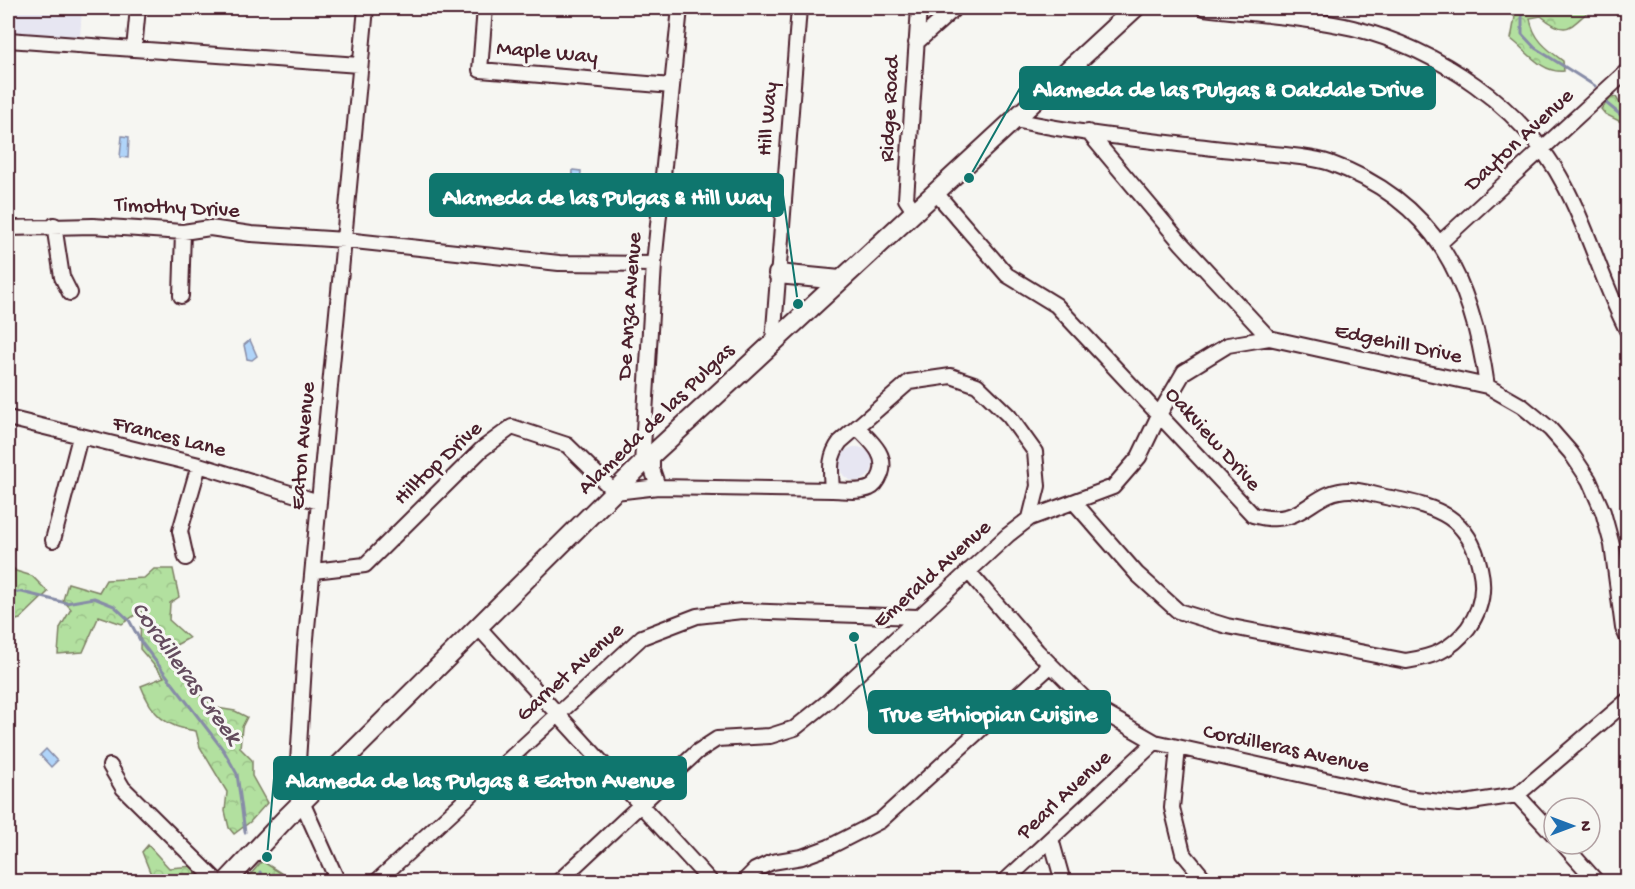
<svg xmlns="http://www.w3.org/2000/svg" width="1635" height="889" font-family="'Gochi Hand',sans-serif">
<defs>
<pattern id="forest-crowns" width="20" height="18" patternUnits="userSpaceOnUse" patternTransform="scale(1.5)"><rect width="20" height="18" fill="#b2e09f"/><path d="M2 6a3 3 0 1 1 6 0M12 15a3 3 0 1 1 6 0" fill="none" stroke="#9bc089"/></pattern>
</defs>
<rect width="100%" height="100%" fill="#f6f6f2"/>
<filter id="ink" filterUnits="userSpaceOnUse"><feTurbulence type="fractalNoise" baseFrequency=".0167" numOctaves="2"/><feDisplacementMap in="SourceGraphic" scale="12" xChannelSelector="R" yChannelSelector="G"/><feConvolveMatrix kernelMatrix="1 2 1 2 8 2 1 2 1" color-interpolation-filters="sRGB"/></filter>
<g filter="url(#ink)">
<path fill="#e7e6f2" d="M8 8H82L80 38 8 33Z
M839 464a17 17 0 1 1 34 0a17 17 0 1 1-34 0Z"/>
<path fill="url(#forest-crowns)" stroke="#7e8065" stroke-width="1.5" d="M1503 8H1593C1570 25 1569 39 1541 16L1530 18C1533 39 1547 49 1563 61L1564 71C1542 74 1527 51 1511 39L1515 17Z
M1616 97 1627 115V125L1605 114 1601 109 1611 98Z
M8 563 16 571 32 576 48 592 20 619 8 622Z
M154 569H173L179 597 170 603 169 620 189 638 174 646 177 669 190 672 191 688 217 708 235 711 247 717 242 727 240 748 252 760V776L267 803 250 822 234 834 229 828 225 811 227 792 200 747 196 731C165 727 152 715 141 686L164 677 140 649 141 611 122 624 99 616 83 652 58 654 60 628 71 609 63 600 68 583 99 592 106 580 144 578Z
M148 845 169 868 195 866 202 876 198 881 132 882 135 876 152 877 142 852Z
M262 861 290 879V881H245Z"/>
<path fill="#b0d4f9" stroke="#878ca7" stroke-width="1.5" d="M122 136 129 137 128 158 120 157Z
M573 170 581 171 580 188 572 187Z
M250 340 257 356 252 360 247 359 244 345Z
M46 749 57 761 51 767 40 755Z"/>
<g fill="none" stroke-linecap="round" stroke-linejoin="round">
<path stroke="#878ca7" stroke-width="3" d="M1518 8 1522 10V34L1535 48 1595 86
M1606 103 1628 121
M8 592H22L66 603 94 598 114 606 129 620 141 642 224 751 237 774 245 832
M260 872 265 882"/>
<g stroke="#4a1f2b" stroke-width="18">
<path id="minor" d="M485 8 480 70 672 86
M1204 8C1253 14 1305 17 1353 28 1438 49 1524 107 1565 186 1590 233 1603 285 1628 332
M8 40 359 65
M916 43 955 8
M134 49 138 8
M1015 120C1088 136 1165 142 1240 151 1265 154 1307 155 1330 163 1436 201 1472 280 1487 386
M1088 132 1182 244 1269 338 1487 386 1522 406 1550 429 1571 453 1589 480 1603 512 1612 545 1623 628 1628 639
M936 193 1007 275 1056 305 1253 515C1305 530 1310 489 1351 490 1364 491 1378 496 1391 498 1438 507 1469 517 1480 568 1485 589 1481 610 1468 628 1451 650 1433 657 1406 661L1227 626 1178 611 1137 574 1074 502
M914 211 906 199 919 8
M54 225 62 277 70 293
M8 228 93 226 183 232 210 228 251 234 345 240 559 263 654 264
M1441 242 1628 70
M181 296 183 232
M773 342 799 8
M8 418 199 465 319 502
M652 455V469L658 487
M642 464 654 264 680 8
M832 490C843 490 859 493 870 488 875 486 879 479 881 474 888 454 869 440 857 427
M53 540 80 437
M186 558 180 531 199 465
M314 571 365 565 482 449 512 427 567 445 615 492 658 487 832 490C831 471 828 458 840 442L909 382 951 376 977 385 1009 416 1035 452 1038 486 1030 518
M968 571 1037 651 1092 706 1155 742 1406 798 1458 804 1517 795 1628 700
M479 628 711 882
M1178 748 1172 808 1183 853 1207 882
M110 766 123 788 218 882
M1517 795 1554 835
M1051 839 1063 882
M1563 844 1597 882
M338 882 302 802 297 778 305 649 366 8
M376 882 642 637 697 616 742 611 918 617
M558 882 697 752 717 739 770 736 795 728 825 704 1008 535 1030 518 1113 487 1139 457 1160 413 1184 372 1228 345 1269 338
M743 882 755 870 772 862 802 857 829 847 880 821 1050 666
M1004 882 1155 742"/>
</g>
<g stroke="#4a1f2b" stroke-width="22">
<path id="major" d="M778 274 840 280
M226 882 287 817 642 464 1135 8"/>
</g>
<use href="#minor" stroke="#f6f6f2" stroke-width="14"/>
<use href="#major" stroke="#f6f6f2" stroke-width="18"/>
</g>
</g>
<g text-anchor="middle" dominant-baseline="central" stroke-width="6" stroke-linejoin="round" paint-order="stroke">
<g font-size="22" fill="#4a1f2b" stroke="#f6f6f2">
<text transform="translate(547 54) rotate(5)">Maple Way</text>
<text transform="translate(891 109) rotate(-87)">Ridge Road</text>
<text transform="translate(769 119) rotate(-85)">Hill Way</text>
<text transform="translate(1520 141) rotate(-43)">Dayton Avenue</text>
<text transform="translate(177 209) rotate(3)">Timothy Drive</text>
<text transform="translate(631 306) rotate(-86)">De Anza Avenue</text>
<text transform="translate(1398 345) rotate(12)">Edgehill Drive</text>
<text transform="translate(657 420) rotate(-44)">Alameda de las Pulgas</text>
<text transform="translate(169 438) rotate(14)">Frances Lane</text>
<text transform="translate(1212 440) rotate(48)">Oakview Drive</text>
<text transform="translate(304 446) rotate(-85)">Eaton Avenue</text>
<text transform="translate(439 464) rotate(-43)">Hilltop Drive</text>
<text transform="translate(933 575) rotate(-42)">Emerald Avenue</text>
<text transform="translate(571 673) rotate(-42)">Garnet Avenue</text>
<text transform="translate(1286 750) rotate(12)">Cordilleras Avenue</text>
<text transform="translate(1065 796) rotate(-43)">Pearl Avenue</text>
</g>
<g font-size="24" font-style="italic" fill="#644c5e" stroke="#f6f6f2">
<text transform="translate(185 674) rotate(54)">Cordilleras Creek</text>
</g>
</g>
<path fill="none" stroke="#0f766e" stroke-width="2" d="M969 178L1020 88M798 304L783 195M854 637L869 712M267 857L274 778"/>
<g fill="#0f766e" stroke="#f6f6f2" stroke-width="2">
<circle cx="969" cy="178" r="6"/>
<circle cx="798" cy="304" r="6"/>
<circle cx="854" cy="637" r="6"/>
<circle cx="267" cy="857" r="6"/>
</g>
<g fill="#0f766e" stroke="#0f766e" stroke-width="2">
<rect x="1020" y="67" width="415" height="42" rx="6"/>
<rect x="430" y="174" width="353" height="42" rx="6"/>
<rect x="869" y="691" width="241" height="42" rx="6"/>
<rect x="274" y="757" width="412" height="42" rx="6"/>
</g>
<g font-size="24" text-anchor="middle" font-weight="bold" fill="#fff">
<text x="1228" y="96">Alameda de las Pulgas &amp; Oakdale Drive</text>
<text x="607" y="204">Alameda de las Pulgas &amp; Hill Way</text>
<text x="989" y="721">True Ethiopian Cuisine</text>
<text x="480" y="787">Alameda de las Pulgas &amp; Eaton Avenue</text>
</g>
<rect width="1635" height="889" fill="none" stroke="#f6f6f2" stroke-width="30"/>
<rect x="15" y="15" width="1605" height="859" fill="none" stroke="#4a1f2b" stroke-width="2" filter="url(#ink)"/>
<g transform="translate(1572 826) rotate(90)"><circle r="28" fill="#f6f6f2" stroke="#b1a0a2" stroke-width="1.5"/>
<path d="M0-4.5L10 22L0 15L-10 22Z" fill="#1f6fb2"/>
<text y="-9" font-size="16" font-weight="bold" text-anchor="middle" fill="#4a1f2b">N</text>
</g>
</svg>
